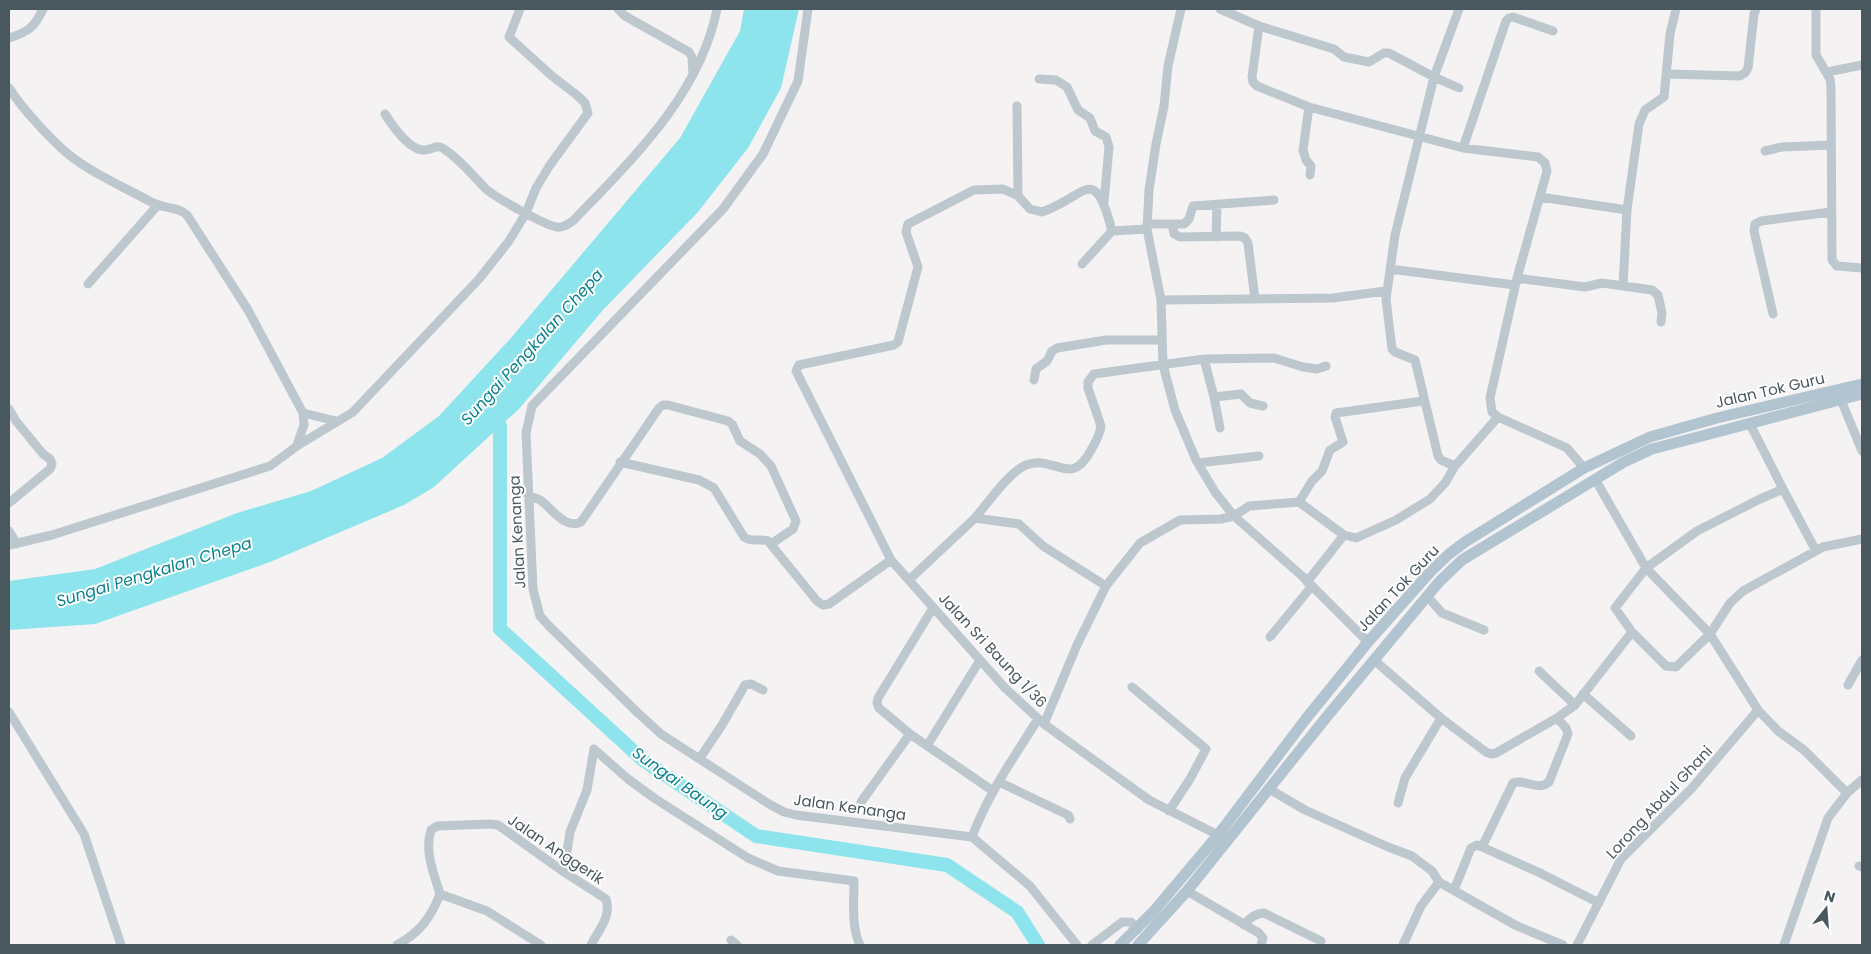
<svg xmlns="http://www.w3.org/2000/svg" width="1871" height="954" font-family="Poppins,sans-serif">
<rect width="100%" height="100%" fill="#f4f2f2"/>
<path fill="#8ee4ed" d="M744 9H799L781 88 748 148 698 212 603 310 519 409 434 487 404 505 270 562 95 624 9 630V581L95 569 237 513 311 491 382 458 439 416 510 339 680 138 740 31Z"/>
<g fill="none" stroke-linecap="round" stroke-linejoin="round">
<path stroke="#8ee4ed" stroke-width="14" d="M500 426V629L643 760 756 836 947 865 1017 912 1038 945"/>
<path stroke="#bdc7ce" stroke-width="9" d="M618 9 625 16 689 52 692 57 693 75
M808 9 798 81 763 154 723 209 532 406 526 433 533 589 540 616 549 626 638 713 661 734 769 804 784 812 796 815 972 837 1030 886 1077 945
M1181 9 1168 66 1164 106 1156 144 1149 190 1147 229 1161 300 1163 365 1175 410 1196 460 1215 492 1234 516 1302 576 1368 642
M1220 9 1259 26 1252 77 1253 82 1257 86 1309 107 1463 148 1538 157 1545 163 1547 171 1517 278
M1816 9V55L1830 79 1831 88 1832 260 1837 266 1862 268
M1259 26 1334 49 1344 57 1369 62 1384 53H1389L1434 77 1395 235 1386 299 1392 349 1395 352 1415 360 1438 456 1441 460 1455 466
M9 38C28 32 34 28 43 9
M1827 72 1862 65
M1667 74 1740 76 1745 73 1748 68 1754 14 1756 9
M1039 79 1056 80 1067 87 1078 110 1090 118 1095 131 1106 137 1109 147 1104 202
M9 88C21 107 50 139 68 154 93 174 124 187 151 202 163 209 177 206 187 215L248 310 303 413 304 425 297 445
M1459 88 1434 77 1459 9
M1017 106 1018 196
M1309 107 1303 150 1306 160 1311 166 1310 175
M385 114C392 125 408 149 423 150 432 151 436 143 444 149 461 160 472 175 486 189 495 197 546 226 557 227 563 228 569 224 574 220 632 159 700 95 717 9
M1463 148 1506 21 1509 18 1513 17 1553 31
M1765 151 1782 147 1831 145
M1540 197 1627 210
M1147 224H1184L1189 219 1193 206 1274 200
M1172 224 1174 234 1180 237 1240 236 1245 238 1248 243 1255 299
M1147 229 1112 231C1094 161 1086 197 1042 212L1030 209 1018 196 1003 189 974 190 908 224 906 232 918 267 898 342 894 345 799 365 796 371 891 560 980 660 1005 688 1044 724 1149 800 1218 835
M1216 237 1217 204
M1082 264 1112 231
M1390 269 1515 285
M88 284 157 206
M1623 286 1627 210 1639 124 1645 110 1664 97 1670 34 1676 9
M1161 300 1333 298 1386 291
M1773 314 1754 231 1755 224 1761 221 1831 212
M1204 359 1214 397 1220 428
M1034 380 1036 369 1047 361 1052 351 1057 348 1106 340H1162
M1214 397 1241 394 1250 403 1263 406
M1841 400 1862 451
M9 409 16 421 43 454 50 459 52 464 50 469 9 503
M303 413 336 421
M620 462 699 480 714 488 744 537C752 543 760 538 768 541L817 601 823 605 829 604 891 560
M1198 463 1259 456
M1584 468 1567 448 1498 417 1492 412 1490 398 1517 278 1585 287 1602 283 1652 290 1658 295 1662 313 1661 322
M1595 479 1646 568 1710 634 1758 710 1778 731 1804 750 1847 793
M1783 489 1816 551
M528 495C532 497 536 498 540 500 552 508 565 530 581 522L659 408 663 405H668L728 421 732 424 740 441 760 454 771 466 796 521 793 529 771 544
M1299 502 1344 535
M975 518C987 504 1010 471 1026 465 1054 454 1070 488 1090 452 1094 445 1098 438 1100 431L1101 426 1088 388V382L1094 374 1204 359 1274 358 1303 367 1317 369 1326 366
M9 531 17 544
M9 545 52 535 270 466 297 446 353 412 479 279 509 241 526 213 536 188 550 165 588 113 585 103 578 96 552 76 509 37 520 9
M909 580 975 518 1019 524 1043 546 1106 586
M1307 582 1344 535 1356 538 1396 520 1430 499 1445 483 1455 466 1498 417
M1427 596 1442 613 1484 630
M933 608 878 698 877 703 879 708 910 734 993 791
M1632 632 1615 608 1646 568 1697 531 1760 499 1783 489 1750 424
M1270 637 1312 586
M1374 660 1441 718 1486 752 1491 754 1496 753 1557 718 1575 705 1632 632 1666 666 1676 667 1710 634 1730 603 1743 591 1823 547 1862 539
M1539 671 1575 705
M1848 685 1862 660
M1132 687 1206 749 1190 779 1169 811
M1583 694 1631 736
M9 712 84 834 121 945
M1044 724 1077 645 1106 586 1140 543 1180 520 1221 519 1234 516 1249 506 1299 502 1312 481 1322 471 1330 450 1343 442 1335 417 1336 413 1423 401
M927 746 980 660
M700 758 722 725 745 685 751 684 763 690
M999 782 1066 814 1069 816 1070 819
M1269 789 1305 810 1388 847 1412 856 1432 871 1439 882 1515 925 1563 945
M861 802 910 734
M1398 803 1405 778 1441 718
M972 837C988 794 1014 757 1038 719
M1482 847 1538 872 1599 903
M1859 866 1862 867
M564 872 570 832 587 790 594 749 628 779 654 798 748 858 778 871 854 881C854 901 851 927 860 945
M1454 890 1471 848 1477 845 1482 847 1513 783C1525 778 1537 792 1549 782L1568 734 1566 728 1557 718
M1187 891 1259 933 1263 938 1261 945
M440 894C434 874 424 851 431 830L437 826 490 824 498 825 564 872 606 899C612 916 598 931 591 945
M440 894 487 911 541 945
M1244 925C1250 918 1254 914 1264 913L1321 941
M731 940 737 945
M397 945C419 933 431 918 440 894
M1092 945 1122 922H1131L1137 930
M1403 945 1421 906 1439 882
M1577 945 1621 859 1692 788 1758 710
M1784 945 1828 818 1847 793 1862 780"/>
<path stroke="#b2c4d0" stroke-width="11" d="M1120 945 1153 912 1218 835 1305 720 1368 642 1431 571 1449 554 1465 542 1584 468 1650 437 1717 418 1862 384
M1138 945 1187 891 1329 714 1439 582 1462 560 1624 462 1652 449 1862 394"/>
</g>
<g text-anchor="middle" dominant-baseline="central" stroke-width="4" stroke-linejoin="round" paint-order="stroke">
<g font-size="15" fill="#49575f" stroke="#fff">
<text transform="translate(1770 390) rotate(-13)">Jalan Tok Guru</text>
<text transform="translate(517 532) rotate(-93)">Jalan Kenanga</text>
<text transform="translate(1398 588) rotate(-47)">Jalan Tok Guru</text>
<text transform="translate(993 650) rotate(47)">Jalan Sri Baung 1/36</text>
<text transform="translate(1659 802) rotate(-47)">Lorong Abdul Ghani</text>
<text transform="translate(850 807) rotate(8)">Jalan Kenanga</text>
<text transform="translate(556 849) rotate(34)">Jalan Anggerik</text>
</g>
<g font-size="16" font-style="italic" fill="#0d8390" stroke="#fff">
<text transform="translate(532 347) rotate(-48)">Sungai Pengkalan Chepa</text>
<text transform="translate(154 572) rotate(-17)">Sungai Pengkalan Chepa</text>
<text transform="translate(680 783) rotate(35)">Sungai Baung</text>
</g>
</g>
<rect width="1871" height="954" fill="none" stroke="#49575f" stroke-width="20"/>
<g transform="translate(1826 909) rotate(17)" stroke="#ffffff" stroke-width="4" paint-order="stroke">
<path d="M0-4L9 19L0 12L-9 19Z" fill="#49575f"/>
<text y="-8" font-size="14" font-weight="bold" text-anchor="middle" fill="#49575f">N</text>
</g>
</svg>
